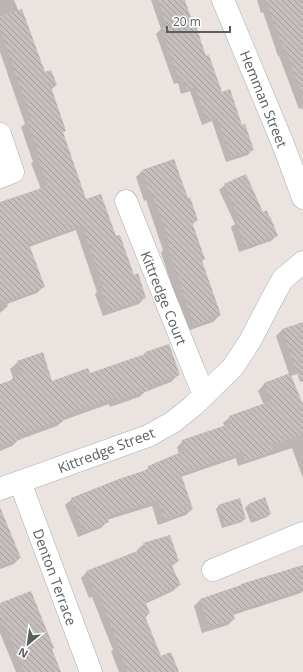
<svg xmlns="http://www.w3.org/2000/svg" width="303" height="672" font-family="'Open Sans',sans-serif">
<defs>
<pattern id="building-back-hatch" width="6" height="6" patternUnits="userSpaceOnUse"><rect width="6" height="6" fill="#c5bebd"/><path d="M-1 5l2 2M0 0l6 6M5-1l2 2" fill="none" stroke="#a39e9d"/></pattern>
</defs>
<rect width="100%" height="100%" fill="#eae3e0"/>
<path fill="#0003" d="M0 0H14L44 73 56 85 51 90 65 130 62 133 86 200 115 237 133 276 145 297 139 304 103 316 95 294 97 292 76 230 29 247 43 287 37 293 7 304 8 306 0 313V203L41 189 31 163 33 162 21 127 25 124 0 52Z
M151 0H184L206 57 221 93 242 126 253 149 248 155 226 162 212 121 202 125 190 91 181 94 178 83 174 84 156 34 161 29Z
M257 0H303V111L302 108 299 109 279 56H278L263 12 261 13Z
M174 160 187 199 197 220 192 225 204 259 201 262 220 315 213 322 187 331 161 253 163 250 146 200 144 201 136 177 142 171Z
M225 185 269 218 277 235 271 241 239 252 231 227 235 224 219 190Z
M303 323V372L291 376 303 407V478L292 448 238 466 236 458 181 477 192 509 186 515 158 525 152 506 107 520 108 521 101 528 78 537 65 505 72 499 144 472 149 467 179 454 177 447 183 441 225 427 223 423 230 417 264 405 258 391 264 384 289 374 276 336 282 330Z
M145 353 178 375 171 382 145 392 139 397 110 407 109 404 64 420 57 426 18 440 12 446 0 451V386L9 382 13 378 10 369 18 362 52 382 89 374 143 356Z
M264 499 270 514 267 517 251 523 245 508 248 505Z
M219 506 245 518 242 522 222 528 216 509Z
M0 527 20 557 14 564 0 569Z
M144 544 178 561 171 567 179 585 173 591 145 604 149 613 145 618 161 657 177 672H119L111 651 113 650 92 597 89 598 81 578 87 572 138 552 137 550Z
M303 572V591L301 593 233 615 234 619 228 625 202 633 194 606 200 600 239 587Z
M0 604 53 648 51 650 60 672H16L0 633Z"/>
<path fill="url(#building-back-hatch)" d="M158 0H185L191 18 193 17 206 56 209 55 222 92 230 89 242 125 245 124 254 150 231 157 217 117 207 121 195 87 187 90 183 78 179 80 161 28 167 26Z
M266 0H303V92L301 93 286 50 284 51Z
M22 9 45 72 51 70 57 85 51 87 66 131 63 132 86 199 101 194 116 236 120 235 134 275 138 273 146 298 109 311 100 286H103L82 225 29 244 45 287 0 304V202L48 186 37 156 39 155 27 120 31 119 0 28V16Z
M174 159 188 198 190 197 198 220 192 222 205 259 202 261 221 315 194 325 167 245 170 244 153 195H150L142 170Z
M246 174 263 212 267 210 269 217 270 216 278 236 245 247 236 221 240 220 224 184Z
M303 322V382H300L282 329Z
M169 344 180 375 147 387 148 390 118 400 116 397 65 415 66 419 19 435 21 439 0 447V384L15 379 14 376 22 373 17 361 43 352 52 381 88 368 90 373 145 354V352Z
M290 373 303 404V434L271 445 273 451 245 461 242 452 181 474 193 509 164 519 158 500 107 516 109 522 84 532 71 498 119 479 149 469 148 466 186 450 182 440 232 423 229 416 271 401 264 383Z
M265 497 271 514 254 520 248 504Z
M240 498 246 519 225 525 218 505Z
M0 507 21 558 0 566Z
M170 535 179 561 171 564 181 585 145 601 150 613 145 616 161 656 171 652 179 672H123L127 670 117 644H118L98 591 95 592 86 571 145 548 143 543Z
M303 565V589L233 612 235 619 209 627 200 599 241 585V584Z
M31 591 54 648 52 649 61 672H24L7 629 4 630 0 619V603Z"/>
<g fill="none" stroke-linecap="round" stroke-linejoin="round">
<g stroke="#aaaeaf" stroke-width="23">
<path id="minor" d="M223 0 283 144 303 198
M0 134 13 172 0 177
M126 201 194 371 204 394
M20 482 91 672
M0 489 148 436 173 422 193 406 233 367 250 341 276 291 283 279 303 262
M213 570 303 533"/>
</g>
<use href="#minor" stroke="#fff" stroke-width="22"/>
</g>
<g text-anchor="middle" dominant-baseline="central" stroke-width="3" stroke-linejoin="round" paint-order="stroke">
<g font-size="14" fill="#595f5f" stroke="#fff">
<text transform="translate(264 99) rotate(68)">Hemman Street</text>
<text transform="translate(164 298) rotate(68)">Kittredge Court</text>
<text transform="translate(106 450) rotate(-21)">Kittredge Street</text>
<text transform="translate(55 577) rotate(70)">Denton Terrace</text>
</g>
</g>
<g transform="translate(28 644) rotate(209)" stroke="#ffffff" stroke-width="3" paint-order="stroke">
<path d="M0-3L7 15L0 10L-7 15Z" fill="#595f5f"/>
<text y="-6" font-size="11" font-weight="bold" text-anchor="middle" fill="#595f5f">N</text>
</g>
<path d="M167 26v6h63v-6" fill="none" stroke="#595f5f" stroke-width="2"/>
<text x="173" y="26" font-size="12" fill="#595f5f" stroke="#ffffff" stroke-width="3" paint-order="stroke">20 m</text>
</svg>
